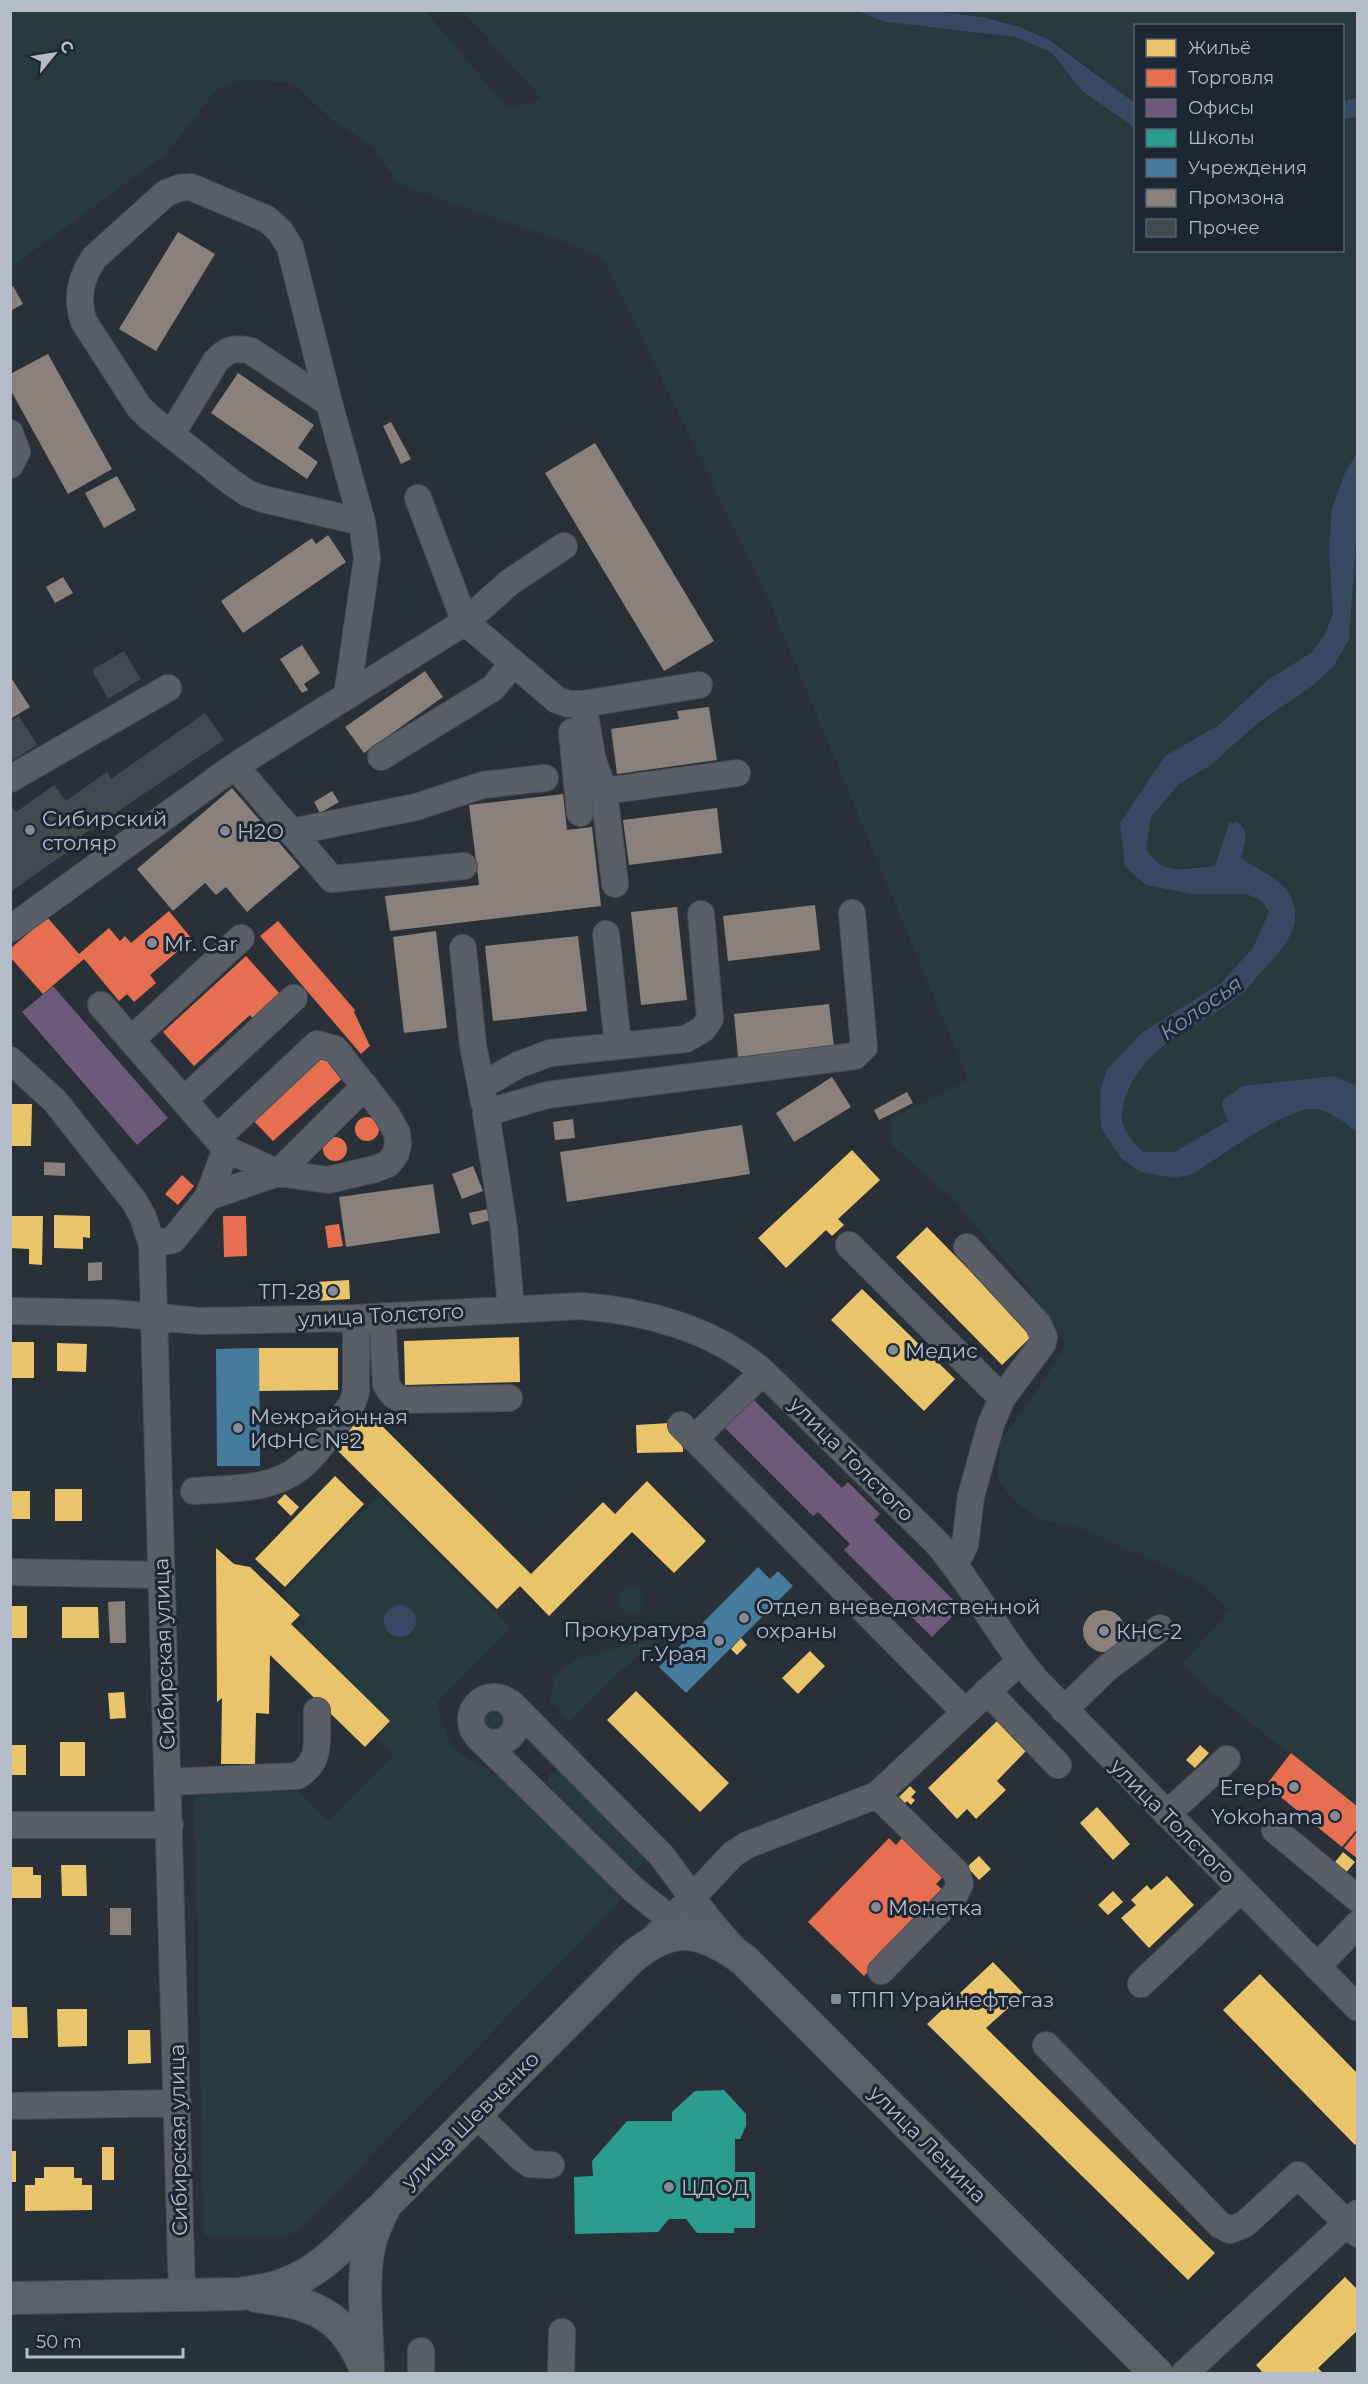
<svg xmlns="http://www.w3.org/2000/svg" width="1368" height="2384" font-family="Montserrat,sans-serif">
<rect width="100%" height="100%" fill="#2a3038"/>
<path fill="#273a3e" d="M11 11H425L508 109 541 98 463 11H857L886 22 1016 37 1052 53 1082 91 1135 128 1136 250H1342L1343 119 1357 117V454L1346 470 1332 509 1329 549 1333 613 1326 632 1312 652 1268 680 1220 724 1165 756 1125 867 1192 894H1246L1262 901 1269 912 1254 948 1221 983 1143 1032 1107 1069 1121 1158 1192 1175C1217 1159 1285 1109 1312 1109 1328 1109 1344 1123 1357 1131V1807L1215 1695 1183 1663 1230 1610 1198 1582 1081 1528 1045 1521 1016 1503 998 1480 1000 1442 1045 1379 1065 1344 1027 1287 955 1201 891 1144 892 1117 968 1079 771 605 604 259 579 247 401 186 370 144 333 121 295 84 251 79 218 88 166 154 11 267Z
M931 11H1357V98L1343 101 1342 26H1136L1135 103C1108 83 1081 60 1053 42 1017 19 972 16 931 11Z
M1357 515V1086L1335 1076 1222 1108 1229 1121 1174 1152H1143L1125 1134 1122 1107 1132 1078 1154 1051 1243 992 1285 888 1241 858 1246 834 1229 824 1215 866 1169 869 1154 862 1146 848 1151 817 1179 783 1211 765 1258 723 1311 687 1334 666Z
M378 1496 511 1627 436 1704 452 1748 523 1792 627 1894 294 2235 204 2237 194 1793 298 1791 328 1821 394 1754 377 1737 390 1723 296 1630 307 1619 282 1594Z
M618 1600a13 13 0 1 1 26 0a13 13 0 1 1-26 0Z
M662 1637 618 1673 569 1722 549 1699 556 1675 577 1658Z
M482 1718a12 12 0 1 1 24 0a12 12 0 1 1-24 0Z
M560 1767 647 1853C646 1861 644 1865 636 1869L624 1864 548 1786 549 1774Z"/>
<path fill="#384963" d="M857 11H931L982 17 1021 27 1051 41 1135 103V128L1082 91 1052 53 1016 37 886 22Z
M1357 98V117L1343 119V101Z
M1357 454 1358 515 1349 639 1334 666 1311 687 1258 723 1211 765 1179 784 1151 817 1146 848C1163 878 1185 868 1215 866L1229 823 1237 822C1251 831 1244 844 1241 858 1252 866 1279 879 1286 889 1308 922 1286 945 1264 969 1257 976 1251 986 1243 993 1201 1028 1146 1040 1126 1096 1117 1123 1124 1133 1143 1152H1174L1228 1121 1222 1107 1223 1100 1242 1086 1335 1076 1357 1086V1131C1344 1123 1328 1109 1312 1109 1285 1109 1217 1159 1191 1175L1174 1178 1140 1172 1121 1158 1101 1128 1100 1091 1107 1069 1143 1032 1221 983 1253 948 1269 912 1262 901 1246 894H1192L1146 885 1125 867 1120 823 1165 756 1220 724 1268 680 1312 652 1326 632 1333 613 1329 549 1332 508 1346 470Z
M384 1621a16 16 0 1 1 32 0a16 16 0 1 1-32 0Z"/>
<path fill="#e9c46a" d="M10 1104H32L31 1146H10Z
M852 1150 880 1180 838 1219 844 1225 832 1236 826 1230 786 1268 758 1238Z
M54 1215 90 1216V1238L83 1237V1249L54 1248Z
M10 1216H43L42 1265 29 1264V1249L10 1248Z
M927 1227 1033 1335 1002 1365 896 1257Z
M349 1280 350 1299 317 1301 316 1282Z
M862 1289 955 1379 924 1411 831 1320Z
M519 1337 520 1382 405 1385 404 1341Z
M10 1342H34V1378H10Z
M57 1343 87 1344 86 1372 57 1371Z
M259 1348H338V1390L259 1391Z
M367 1411 531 1574 603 1502 615 1514 647 1481 706 1541 674 1573 632 1532 549 1616 520 1586 497 1609 332 1445Z
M670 1423V1433L683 1432V1452L637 1453 636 1425Z
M335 1476 364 1504 285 1587 255 1559Z
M55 1489H82V1521H55Z
M10 1491H30V1519H10Z
M285 1494 299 1507 291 1516 277 1502Z
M216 1548 234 1564 250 1567 300 1615 291 1624 390 1721 365 1747 270 1655 269 1714 256 1713 255 1764H221L222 1698 217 1702Z
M10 1606H27V1638H10Z
M62 1607H98L99 1638H62Z
M741 1638 747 1645 737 1655 731 1649Z
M810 1651 825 1666 798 1694 782 1678Z
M636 1691 729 1783 700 1812 607 1720Z
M124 1692 126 1718 110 1719 108 1693Z
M997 1721 1026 1751 997 1781 1006 1790 976 1819 967 1809 957 1819 928 1788Z
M60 1742H85V1776H60Z
M10 1745H26V1775H10Z
M1200 1745 1209 1753 1195 1768 1186 1760Z
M910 1786 916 1792 911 1797 915 1800 911 1805 907 1801 902 1807 895 1801Z
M1097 1807 1130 1844 1113 1860 1080 1823Z
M1343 1852 1355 1862 1344 1875 1332 1866Z
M979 1856 991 1869 979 1880 967 1867Z
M61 1865H86L87 1896H62Z
M10 1867H33V1875H41V1898H10Z
M1167 1876 1194 1905 1149 1948 1121 1918 1136 1905 1131 1900 1147 1885 1151 1890Z
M1113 1891 1123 1902 1108 1915 1098 1905Z
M993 1962 1024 1994 986 2028 1215 2253 1188 2280 927 2024Z
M1260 1974 1358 2074V2142L1355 2145 1223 2010Z
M10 2007H27L28 2038H10Z
M57 2009H87V2046L58 2047Z
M128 2030H150L151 2063 128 2064Z
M102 2147H114V2180H102Z
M10 2151H16V2182H10Z
M44 2167H74V2178H82V2185H92V2210L25 2211V2185H35V2178H44Z
M1345 2277 1358 2290V2330L1318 2368 1324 2374H1264L1256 2365Z"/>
<path fill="#e76f51" d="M169 911 192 939 150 975 156 983 134 1002 127 994 119 1001 84 959 43 994 10 957V949L47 917 79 954 109 928 120 941 125 936 131 943Z
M278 921 355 1010 354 1012 370 1046 361 1054 260 936Z
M246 956 281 995 254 1020 250 1015 194 1066 163 1032Z
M323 1053 345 1076 273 1141 251 1118Z
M355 1129a12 12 0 1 1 24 0a12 12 0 1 1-24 0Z
M323 1149a12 12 0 1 1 24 0a12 12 0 1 1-24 0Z
M182 1175 194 1186 178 1205 165 1194Z
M223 1216H246L247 1256 224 1257Z
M339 1224 343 1246 328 1248 325 1226Z
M1291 1753 1358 1807V1828L1342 1847 1266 1785Z
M1358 1831V1859L1344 1848Z
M903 1837 944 1876 936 1884 945 1892 864 1976 808 1922 889 1838 896 1845Z"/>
<path fill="#6d597a" d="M53 986 168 1118 137 1145 22 1012Z
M752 1398 842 1488 848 1482 880 1514 874 1520 961 1608 932 1637 844 1550 850 1544 818 1512 813 1516 723 1426Z"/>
<path fill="#2a9d8f" d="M724 2090 746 2114V2126L740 2139H735V2172H755V2228H734V2233H697L686 2219H669L658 2232 575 2234 574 2177 593 2176 592 2161 627 2121H672V2112L695 2091Z"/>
<path fill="#457b9d" d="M259 1348 260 1466H217L216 1349Z
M758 1567 770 1579 778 1571 793 1586 686 1693 659 1667Z"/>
<path fill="#8a817c" d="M178 232 215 254 156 351 119 329Z
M13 286 23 304 10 311V288Z
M48 354 112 469 68 494 10 389V374Z
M238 373 314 425 298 448 318 462 307 479 211 413Z
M391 422 411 459 401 464 383 426Z
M595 443 714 641 664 671 545 473Z
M117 476 136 510 104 528 85 493Z
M328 535 346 562 243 633 221 601 312 538 316 544Z
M63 577 73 593 55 603 46 587Z
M302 645 320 673 304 684 308 690 302 693 280 659Z
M425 671 443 697 364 753 345 727Z
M10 676 30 707 10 719Z
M709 707 717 760 617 774 611 729 679 719 677 711Z
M232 788 300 867 247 912 226 887 216 895 205 883 173 911 137 869Z
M332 791 339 802 320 813 314 802Z
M563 794 567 830 592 827 601 906 390 931 385 896 479 885 469 805Z
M717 808 722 853 629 865 623 820Z
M815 905 820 950 728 961 723 916Z
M677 907 687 1000 641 1005 631 912Z
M436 931 447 1028 404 1033 393 937Z
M578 936 587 1011 493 1021 485 946Z
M829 1004 834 1047 738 1057 734 1014Z
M832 1077 851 1107 794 1142 776 1113Z
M907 1092 913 1103 879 1120 874 1110Z
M573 1119 575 1138 555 1140 553 1122Z
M742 1125 750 1174 567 1202 560 1152Z
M44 1162 65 1163V1176L44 1175Z
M473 1166 483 1191 462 1199 452 1174Z
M433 1184 440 1233 346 1247 339 1197Z
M488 1209 491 1220 472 1225 469 1213Z
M102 1262V1280L88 1281V1263Z
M125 1601 126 1643H110L108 1602Z
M1083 1631a21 21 0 1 1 42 0a21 21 0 1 1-42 0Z
M110 1908H131V1935H110Z"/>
<path fill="#444950" d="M124 651 141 679 108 699 92 670Z
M205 713 224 740 63 848 66 853 10 892V804L16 812 54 785 66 801 107 772 111 779Z
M19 716 37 745 10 762V721Z"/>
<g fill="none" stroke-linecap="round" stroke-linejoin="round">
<g stroke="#484c53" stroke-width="28">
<path id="minor" d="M329 403 290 247 280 231 267 219 191 187 179 188 166 193 94 258C80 279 76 298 84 322L139 407 149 417 231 482 247 493 263 499 362 522
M10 433 17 452 10 465
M171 435 216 361C227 349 235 347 251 351L329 403 362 522 367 559 347 696
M418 498 465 622 510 582 564 546
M583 704 593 761 604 791 615 884
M572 732 580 813
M381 757 493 688 513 663
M235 766 332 879 464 866
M10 779 168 688
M604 791 737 773
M291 832 416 807 483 785 545 778
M10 929 235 766 465 622 557 700 569 704H583L699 685
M606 934 618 1045
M463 948 473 1045 484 1102
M101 1005 226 1149 208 1197 173 1240 152 1244
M131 1040 241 938
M10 1060 55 1101 134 1201 143 1217 152 1244 182 2295
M481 1086 518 1065 550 1053 686 1039 703 1029 710 1019 701 914
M184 1100 294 998
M226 1149 278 1173 365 1086
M208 1197 278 1173 328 1180 375 1169 388 1164 395 1155 398 1145 397 1133 387 1115 335 1049 317 1044 217 1138
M849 1245 1002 1398
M511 1309 504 1228 486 1113 547 1095 855 1056 864 1047 852 913
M10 1311 112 1313 200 1321 356 1318 581 1306C645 1311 714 1329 763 1372L937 1543C974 1586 999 1637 1036 1680L1358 2008
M382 1316 386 1384C391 1394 395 1398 406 1400L509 1398
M681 1425 965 1712
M694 1439 763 1372
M194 1491C230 1488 273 1491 302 1466 319 1452 338 1422 352 1404L356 1392V1318
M955 1564 965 1545 971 1496 991 1424 1002 1398 1043 1343 1044 1337 1038 1324 967 1247
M10 1572 161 1575
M987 1691 1058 1765
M471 1720a23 23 0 1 1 46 0a23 23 0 1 1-46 0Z
M511 1703 662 1856 708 1919 734 1949
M1064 1710 1106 1669 1160 1628
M478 1737 633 1889 685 1931
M168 1782 297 1776C323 1761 316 1739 317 1711
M877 1795 956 1872 960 1884 954 1896 881 1971
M1167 1814 1227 1759
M10 1825H170
M1275 1830 1358 1899
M648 1944 733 1854 747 1845 877 1795 1020 1661
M1317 1967 1358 1924
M1141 1984 1241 1889
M1046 2045 1220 2225 1230 2230 1245 2224 1298 2175 1358 2234
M10 2106 178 2103
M476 2114 520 2157 530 2164 551 2165
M421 2351V2374
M561 2374 562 2332
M1184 2374 1358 2213"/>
</g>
<g stroke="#484c55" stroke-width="34">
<path id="major" d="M256 2296C312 2303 344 2313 366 2370
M10 2298 240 2294C255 2291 270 2290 285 2284 323 2271 350 2237 379 2211
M368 2374C368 2337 361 2282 369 2247 372 2232 379 2218 386 2204L630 1959C672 1923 701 1928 744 1960L1157 2374"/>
</g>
<use href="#minor" stroke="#5a5e66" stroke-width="26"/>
<use href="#major" stroke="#5c6168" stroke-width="32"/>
</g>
<g fill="#848b96" stroke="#1d2633" stroke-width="2">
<circle cx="30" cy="830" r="6"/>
<circle cx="225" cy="831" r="6"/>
<circle cx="152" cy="943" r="6"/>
<circle cx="333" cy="1291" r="6"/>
<circle cx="893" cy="1350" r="6"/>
<circle cx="238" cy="1428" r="6"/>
<circle cx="744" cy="1618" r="6"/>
<circle cx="1104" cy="1631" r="6"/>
<circle cx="719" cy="1641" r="6"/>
<circle cx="1294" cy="1787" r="6"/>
<circle cx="1335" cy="1816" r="6"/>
<circle cx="876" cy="1907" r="6"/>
<rect x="830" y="1993" width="12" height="12" rx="3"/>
<circle cx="669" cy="2187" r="6"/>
</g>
<g text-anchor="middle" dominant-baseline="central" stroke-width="6" stroke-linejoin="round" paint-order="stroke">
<g font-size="21" fill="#b4bcc9" stroke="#1d2633" text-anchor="start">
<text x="42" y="818">Сибирский<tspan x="42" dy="24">столяр</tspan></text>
<text x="237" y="831">Н2О</text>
<text x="164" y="943">Mr. Car</text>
<text x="321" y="1291" text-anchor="end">ТП-28</text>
<text x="905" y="1350">Медис</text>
<text x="250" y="1416">Межрайонная<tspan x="250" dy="24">ИФНС №2</tspan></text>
<text x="756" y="1606">Отдел вневедомственной<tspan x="756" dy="24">охраны</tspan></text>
<text x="707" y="1629" text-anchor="end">Прокуратура<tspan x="707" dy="24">г.Урая</tspan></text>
<text x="1116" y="1631">КНС-2</text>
<text x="1282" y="1787" text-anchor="end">Егерь</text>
<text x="1323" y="1816" text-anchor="end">Yokohama</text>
<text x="888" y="1907">Монетка</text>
<text x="848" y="1999">ТПП Урайнефтегаз</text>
<text x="681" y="2187">ЦДОД</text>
</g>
<g font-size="21" fill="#b4bcc9" stroke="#1d2633">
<text transform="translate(381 1315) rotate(-3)">улица Толстого</text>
<text transform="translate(852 1459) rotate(45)">улица Толстого</text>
<text transform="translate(164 1654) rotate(-92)">Сибирская улица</text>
<text transform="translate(1173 1821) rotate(45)">улица Толстого</text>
<text transform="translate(470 2120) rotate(-45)">улица Шевченко</text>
<text transform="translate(178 2140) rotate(-91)">Сибирская улица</text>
<text transform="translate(928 2144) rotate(45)">улица Ленина</text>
</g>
<g font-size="22" font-style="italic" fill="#7c92b1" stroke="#1d2633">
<text transform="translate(1201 1008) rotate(-35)">Колосья</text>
</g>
</g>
<rect width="1368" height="2384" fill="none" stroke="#b4bcc9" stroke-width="24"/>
<rect x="1134" y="24" width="210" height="228" fill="#1d2633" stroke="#59626f" stroke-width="1.5"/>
<rect x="1146" y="39" width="30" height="18" fill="#e9c46a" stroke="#59626f" stroke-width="1.5"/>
<text x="1188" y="54" font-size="18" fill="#b4bcc9">Жильё</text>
<rect x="1146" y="69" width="30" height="18" fill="#e76f51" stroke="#59626f" stroke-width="1.5"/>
<text x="1188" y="84" font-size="18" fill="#b4bcc9">Торговля</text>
<rect x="1146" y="99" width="30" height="18" fill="#6d597a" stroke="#59626f" stroke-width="1.5"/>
<text x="1188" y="114" font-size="18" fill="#b4bcc9">Офисы</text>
<rect x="1146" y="129" width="30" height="18" fill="#2a9d8f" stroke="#59626f" stroke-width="1.5"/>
<text x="1188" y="144" font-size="18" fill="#b4bcc9">Школы</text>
<rect x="1146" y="159" width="30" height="18" fill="#457b9d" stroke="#59626f" stroke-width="1.5"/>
<text x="1188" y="174" font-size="18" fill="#b4bcc9">Учреждения</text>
<rect x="1146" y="189" width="30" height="18" fill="#8a817c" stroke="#59626f" stroke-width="1.5"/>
<text x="1188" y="204" font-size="18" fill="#b4bcc9">Промзона</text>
<rect x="1146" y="219" width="30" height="18" fill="#444950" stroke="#59626f" stroke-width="1.5"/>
<text x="1188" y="234" font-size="18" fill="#b4bcc9">Прочее</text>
<g transform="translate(54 54) rotate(60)" stroke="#1d2633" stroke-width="4.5" paint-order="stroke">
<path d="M0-4.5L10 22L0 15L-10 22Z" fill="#b4bcc9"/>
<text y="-9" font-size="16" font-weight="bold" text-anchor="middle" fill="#b4bcc9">С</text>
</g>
<path d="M27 2348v9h156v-9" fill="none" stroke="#b4bcc9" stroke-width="3"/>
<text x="36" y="2348" font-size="18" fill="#b4bcc9" stroke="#1d2633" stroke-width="4.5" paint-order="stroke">50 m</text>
</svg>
